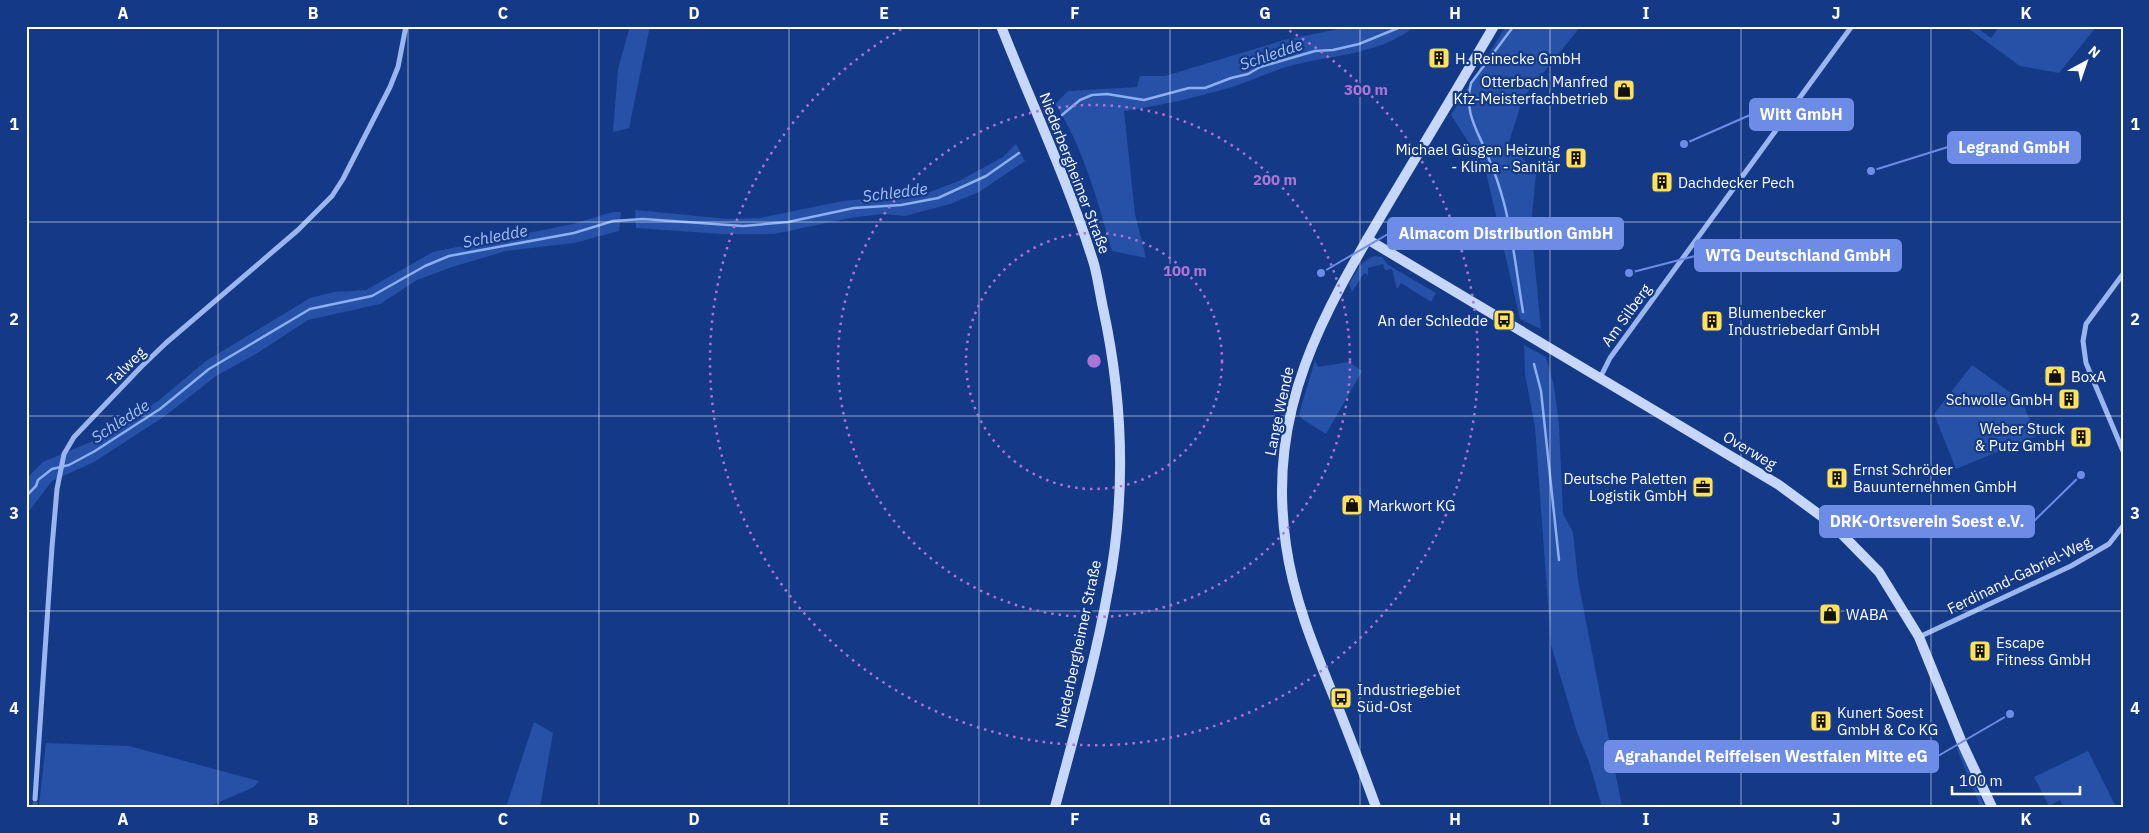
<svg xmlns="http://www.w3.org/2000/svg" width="2149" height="833" font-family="'IBM Plex Sans',sans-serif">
<rect width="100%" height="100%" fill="#143987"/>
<path fill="#2651a6" d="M630 26H650L629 128 613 132 618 69Z
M1353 26H1415C1381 55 1328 55 1286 67 1268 73 1250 81 1232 87 1197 97 1160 106 1124 111L1135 214 1146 258 1112 251C1098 203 1083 146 1055 104L1068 91 1137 87 1140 76H1165L1284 40Z
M1506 26H1581L1523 98 1509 142 1536 174 1531 225 1541 329 1520 319 1485 168 1451 115Z
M1965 26H1975L1991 38 2000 26H2097L2059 73 2020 66Z
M1016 144 1025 161 979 192 950 204 905 216 883 214 850 218 774 234H721L636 228 635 210 728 219 760 218 843 201 927 193 959 181 1003 157Z
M613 212H621L619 231 574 243 506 251 452 267 417 280 380 304 308 320 256 354 216 376 165 416 94 462 52 481 26 515V479L43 462 95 440 158 401 206 361 310 298 334 292 366 290 433 252 573 224Z
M1375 256 1382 257 1388 265 1436 293 1431 302 1401 283 1397 289 1392 269 1385 270 1383 264 1368 268V275L1364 273 1352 292 1349 284C1356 272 1361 260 1375 256Z
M1524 345 1546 357 1554 386 1559 424 1563 514 1573 532 1578 580 1622 807H1602L1589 762 1577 732 1551 645 1535 427 1525 374Z
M1315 360 1318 367 1349 362 1362 371 1326 434 1302 419 1299 414Z
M1972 365 2022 401 2036 436 1956 469 1934 414Z
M534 722 553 733 540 807H506Z
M46 743 129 746 259 781 254 787 208 807H44L39 805Z
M1956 747 1960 751 1985 807H1977L1979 803Z
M2088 751 2116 807H2063L2060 800 2049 806 2034 777Z"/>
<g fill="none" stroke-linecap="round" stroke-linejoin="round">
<path stroke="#8baff2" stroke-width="2.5" d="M1513 27 1471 83C1463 114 1479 132 1489 159 1495 173 1500 188 1504 203 1513 237 1517 276 1523 312
M1062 115 1080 100 1092 95 1107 94 1144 100 1189 88H1205L1231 78 1248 74 1260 67 1315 51 1333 50 1359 44 1403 26
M1534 364 1541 391 1559 560
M26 496 36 486 38 480 52 469 69 465 95 451 160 409 209 369 310 309 372 296 425 266 449 256 574 233 613 221 643 219 743 226 788 222 854 208 901 205 938 198 986 176 1019 153"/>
<path stroke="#375799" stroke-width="5" stroke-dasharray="5 2.5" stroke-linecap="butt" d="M35 807V799"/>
<path stroke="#99b6ef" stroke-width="5" d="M2123 274 2086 324 2083 341 2086 363 2123 451
M1600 378 1610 358 1852 26
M1919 637 2071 566 2109 544 2123 526
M35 799 52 547 57 489 64 454 74 437 141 367 166 343 298 230 332 196 343 179 390 87 398 67 406 26"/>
<path stroke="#c7d7fa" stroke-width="10" d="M1001 26C1032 105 1069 183 1094 264 1098 279 1100 294 1103 308 1123 400 1126 497 1108 590 1095 663 1074 735 1055 807
M1367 239 1779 485 1832 524 1879 572 1919 637 1962 743 1992 807
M1376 807C1364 774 1351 740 1338 707 1317 655 1294 602 1286 545 1266 407 1324 312 1391 199 1426 141 1460 84 1494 26"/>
</g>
<path fill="none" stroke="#fff" stroke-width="1" stroke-opacity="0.55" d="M218 26V807M408 26V807M599 26V807M789 26V807M979 26V807M1170 26V807M1360 26V807M1550 26V807M1741 26V807M1931 26V807M26 222H2123M26 416H2123M26 611H2123"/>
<g fill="none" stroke="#a976d5" stroke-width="2.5" stroke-dasharray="2.5 5">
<circle cx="1094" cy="361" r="128"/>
<circle cx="1094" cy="361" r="256"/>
<path d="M1283 27A384 384 0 1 1 905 27"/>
</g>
<defs>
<g id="building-square" transform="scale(1.125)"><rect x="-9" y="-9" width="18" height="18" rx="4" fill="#ffe257" stroke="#143987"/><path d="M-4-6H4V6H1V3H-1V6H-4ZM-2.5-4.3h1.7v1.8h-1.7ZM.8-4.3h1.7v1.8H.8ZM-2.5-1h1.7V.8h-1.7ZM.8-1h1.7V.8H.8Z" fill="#111"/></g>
<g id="shop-square" transform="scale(1.125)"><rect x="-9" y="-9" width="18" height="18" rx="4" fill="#ffe257" stroke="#143987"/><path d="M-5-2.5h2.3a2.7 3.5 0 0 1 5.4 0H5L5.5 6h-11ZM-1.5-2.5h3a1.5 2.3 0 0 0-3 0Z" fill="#111"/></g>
<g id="bus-square" transform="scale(1.125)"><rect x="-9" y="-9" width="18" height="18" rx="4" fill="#ffe257" stroke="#143987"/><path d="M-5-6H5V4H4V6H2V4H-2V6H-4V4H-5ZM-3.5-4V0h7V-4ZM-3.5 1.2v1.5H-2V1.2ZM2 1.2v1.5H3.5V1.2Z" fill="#111"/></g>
<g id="office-square" transform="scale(1.125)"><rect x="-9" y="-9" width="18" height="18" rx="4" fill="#ffe257" stroke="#143987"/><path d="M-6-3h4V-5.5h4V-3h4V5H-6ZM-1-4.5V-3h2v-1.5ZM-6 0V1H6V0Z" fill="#111"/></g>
</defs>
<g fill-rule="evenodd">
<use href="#building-square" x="1439" y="58"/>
<use href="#shop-square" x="1624" y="90"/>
<use href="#building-square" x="1576" y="158"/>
<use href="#building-square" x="1662" y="182"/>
<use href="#bus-square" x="1504" y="320"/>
<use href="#building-square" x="1712" y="321"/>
<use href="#shop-square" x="2055" y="376"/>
<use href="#building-square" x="2069" y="399"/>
<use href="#building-square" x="2081" y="437"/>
<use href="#building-square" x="1837" y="478"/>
<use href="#office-square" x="1703" y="487"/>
<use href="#shop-square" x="1352" y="505"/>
<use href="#shop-square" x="1830" y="614"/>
<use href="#building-square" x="1980" y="651"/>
<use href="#bus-square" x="1341" y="698"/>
<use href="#building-square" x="1821" y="721"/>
</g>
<g text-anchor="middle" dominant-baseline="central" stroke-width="4.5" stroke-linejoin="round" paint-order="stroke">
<g font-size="15" fill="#fff" stroke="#143987" text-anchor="start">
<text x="1455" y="58">H. Reinecke GmbH</text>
<text x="1608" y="81" text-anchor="end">Otterbach Manfred<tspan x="1608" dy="17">Kfz-Meisterfachbetrieb</tspan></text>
<text x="1560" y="149" text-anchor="end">Michael Güsgen Heizung<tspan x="1560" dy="17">- Klima - Sanitär</tspan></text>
<text x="1678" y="182">Dachdecker Pech</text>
<text x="1728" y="312">Blumenbecker<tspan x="1728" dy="17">Industriebedarf GmbH</tspan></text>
<text x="1488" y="320" text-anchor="end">An der Schledde</text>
<text x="2071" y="376">BoxA</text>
<text x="2053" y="399" text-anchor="end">Schwolle GmbH</text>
<text x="2065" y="428" text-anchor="end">Weber Stuck<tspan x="2065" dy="17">&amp; Putz GmbH</tspan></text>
<text x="1853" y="469">Ernst Schröder<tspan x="1853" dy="17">Bauunternehmen GmbH</tspan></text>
<text x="1687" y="478" text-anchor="end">Deutsche Paletten<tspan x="1687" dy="17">Logistik GmbH</tspan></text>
<text x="1368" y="505">Markwort KG</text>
<text x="1846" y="614">WABA</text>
<text x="1996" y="642">Escape<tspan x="1996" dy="17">Fitness GmbH</tspan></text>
<text x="1357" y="689">Industriegebiet<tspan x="1357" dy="17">Süd-Ost</tspan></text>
<text x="1837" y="712">Kunert Soest<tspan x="1837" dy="17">GmbH &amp; Co KG</tspan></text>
</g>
<g font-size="15" fill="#fff" stroke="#143987">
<text transform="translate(1075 173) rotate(69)">Niederbergheimer Straße</text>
<text transform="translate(1626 315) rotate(-54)">Am Silberg</text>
<text transform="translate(126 366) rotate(-45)">Talweg</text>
<text transform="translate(1279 411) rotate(-78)">Lange Wende</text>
<text transform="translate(1750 450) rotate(31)">Overweg</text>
<text transform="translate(2019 575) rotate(-26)">Ferdinand-Gabriel-Weg</text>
<text transform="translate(1078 644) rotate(-78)">Niederbergheimer Straße</text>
</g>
<g font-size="16" font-style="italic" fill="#a5c1f6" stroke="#143987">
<text transform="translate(1271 54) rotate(-19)">Schledde</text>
<text transform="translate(895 192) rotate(-7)">Schledde</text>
<text transform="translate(495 236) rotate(-11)">Schledde</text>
<text transform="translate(120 421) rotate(-33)">Schledde</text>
</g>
</g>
<circle cx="1094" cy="361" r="8" fill="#a976d5" stroke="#143987" stroke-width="2.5"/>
<g font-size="15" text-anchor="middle" font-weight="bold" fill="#a976d5" stroke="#143987" stroke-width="4.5" stroke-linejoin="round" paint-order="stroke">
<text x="1366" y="95">300 m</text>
<text x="1275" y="185">200 m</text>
<text x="1185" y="276">100 m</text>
</g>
<path fill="none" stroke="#6c8ce6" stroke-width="2" d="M1684 144L1750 115M1871 171L1948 147M1321 273L1388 234M1629 273L1695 256M2081 475L2034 521M2010 714L1938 756"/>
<g fill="#6c8ce6" stroke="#143987" stroke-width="2">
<circle cx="1684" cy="144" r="5"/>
<circle cx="1871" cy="171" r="5"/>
<circle cx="1321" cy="273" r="5"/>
<circle cx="1629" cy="273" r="5"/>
<circle cx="2081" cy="475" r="5"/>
<circle cx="2010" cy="714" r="5"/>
</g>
<g fill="#6c8ce6" stroke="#6c8ce6" stroke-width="2">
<rect x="1750" y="99" width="103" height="31" rx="5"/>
<rect x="1948" y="132" width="132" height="31" rx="5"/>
<rect x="1388" y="218" width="235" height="31" rx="5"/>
<rect x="1695" y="240" width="206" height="31" rx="5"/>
<rect x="1820" y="506" width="214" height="31" rx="5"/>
<rect x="1605" y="741" width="333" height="31" rx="5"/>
</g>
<g font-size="16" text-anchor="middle" font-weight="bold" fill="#fff">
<text x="1801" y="120">Witt GmbH</text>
<text x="2014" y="153">Legrand GmbH</text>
<text x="1506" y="239">Almacom Distribution GmbH</text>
<text x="1798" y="261">WTG Deutschland GmbH</text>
<text x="1927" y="527">DRK-Ortsverein Soest e.V.</text>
<text x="1771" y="762">Agrahandel Reiffeisen Westfalen Mitte eG</text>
</g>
<rect width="2149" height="833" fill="none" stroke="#143987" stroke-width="55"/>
<g transform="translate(2086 62) rotate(40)" stroke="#143987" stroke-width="4" paint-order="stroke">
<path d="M0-4L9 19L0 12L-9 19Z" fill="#ffffff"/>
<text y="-8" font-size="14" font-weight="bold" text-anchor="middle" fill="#ffffff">N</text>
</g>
<path d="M1952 786v8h128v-8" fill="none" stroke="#ffffff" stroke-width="2.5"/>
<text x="1959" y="786" font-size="15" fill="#ffffff" stroke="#143987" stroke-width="4" paint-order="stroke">100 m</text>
<rect x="28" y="28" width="2094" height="778" fill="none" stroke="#fff" stroke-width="2"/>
<g font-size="16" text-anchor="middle" font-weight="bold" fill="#fff">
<text x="123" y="19">A</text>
<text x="313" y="19">B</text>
<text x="503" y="19">C</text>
<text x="694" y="19">D</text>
<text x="884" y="19">E</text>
<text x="1075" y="19">F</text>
<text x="1265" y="19">G</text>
<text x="1455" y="19">H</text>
<text x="1646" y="19">I</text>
<text x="1836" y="19">J</text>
<text x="2026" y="19">K</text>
<text x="14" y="130">1</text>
<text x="2135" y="130">1</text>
<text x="14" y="325">2</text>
<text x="2135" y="325">2</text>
<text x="14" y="519">3</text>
<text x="2135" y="519">3</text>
<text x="14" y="714">4</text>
<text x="2135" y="714">4</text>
<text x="123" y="825">A</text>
<text x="313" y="825">B</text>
<text x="503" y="825">C</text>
<text x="694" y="825">D</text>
<text x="884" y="825">E</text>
<text x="1075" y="825">F</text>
<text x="1265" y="825">G</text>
<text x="1455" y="825">H</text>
<text x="1646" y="825">I</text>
<text x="1836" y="825">J</text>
<text x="2026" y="825">K</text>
</g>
</svg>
